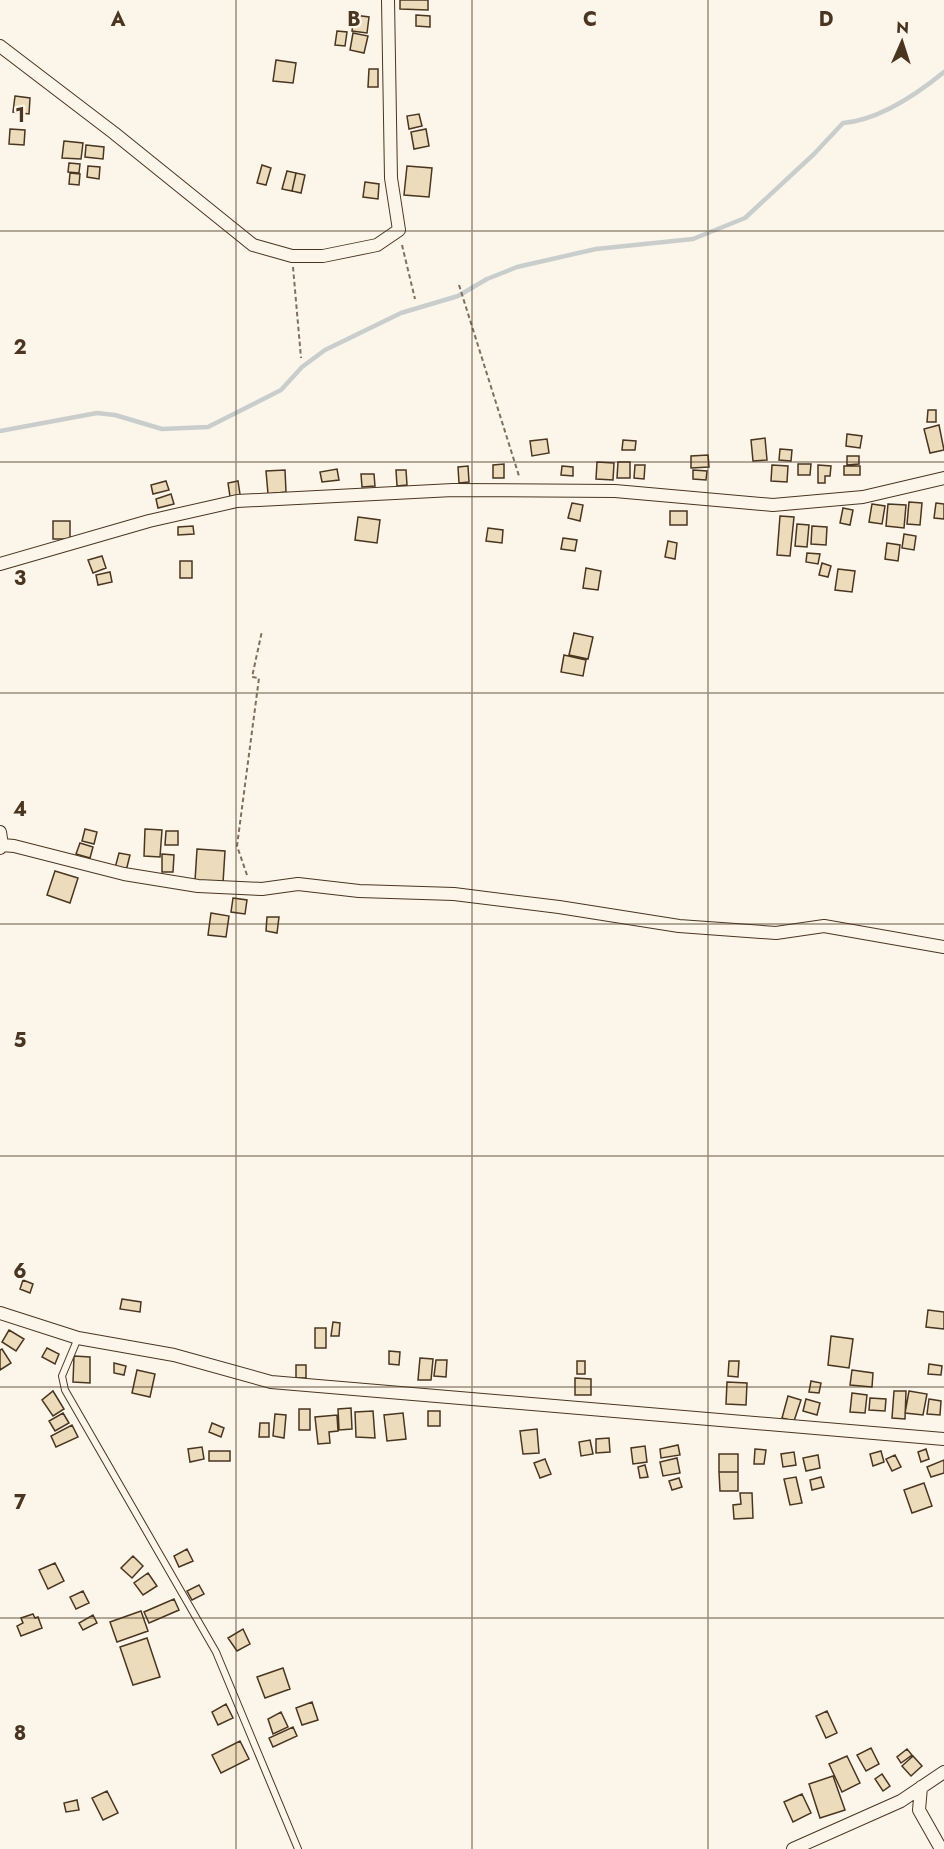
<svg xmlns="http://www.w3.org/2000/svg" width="944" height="1849" font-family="Jost,sans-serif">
<rect width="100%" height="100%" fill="#fbf6e9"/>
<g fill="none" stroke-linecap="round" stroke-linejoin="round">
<path stroke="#c9cecd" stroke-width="4.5" d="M0 431 97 413 115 415 162 429 208 427 281 390 302 367 325 350 401 313 458 296 487 279 517 267 596 249 693 239 745 218 814 154 843 123C878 120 917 94 944 72"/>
</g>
<path fill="#ecdcbc" stroke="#4a3520" stroke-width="1.5" d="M400 0H428V10L400 9Z
M354 15 369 17 367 33 352 31Z
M416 15 430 16V27L416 26Z
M337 31 347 32 345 46 335 45Z
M353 33 368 36 364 53 350 50Z
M276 60 296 63 293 83 273 81Z
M369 69H378V87H368Z
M15 96 30 98 29 114 13 112Z
M419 114 422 126 409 129 407 116Z
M10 129 25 130 24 145 9 144Z
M426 129 429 146 414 149 411 132Z
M64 141 83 143 81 159 62 158Z
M86 145 104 147 103 159 85 157Z
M69 163 80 164 79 173 68 172Z
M262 165 271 168 266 185 257 183Z
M88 166 100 167 99 179 87 177Z
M407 166 432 168 429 197 404 195Z
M287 171 296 173 292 191 282 189Z
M70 173 80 174 79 185 69 184Z
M296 173 305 175 301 193 292 191Z
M365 182 379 184 378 199 363 197Z
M928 410H936V422H927Z
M939 425 944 450 930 453 924 429Z
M847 434 862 436 860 448 846 446Z
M765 438 767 460 753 461 751 440Z
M547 439 549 453 532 456 530 441Z
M623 440 636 441 635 450H622Z
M780 449 792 450 791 461 779 460Z
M708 455 709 467 691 468V456Z
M847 456H859V464L847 465Z
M597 462 614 463 613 480 596 479Z
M618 462H630V478H617Z
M504 464V478H493V465Z
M798 464H811L810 475H798Z
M635 465H645L644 479 634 478Z
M772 465 788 466 787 482 771 481Z
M818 465 831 466 830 476H825V483H818Z
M468 466 469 482 459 483 458 467Z
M562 466 573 467V476L561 475Z
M844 466H860V475H844Z
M337 469 339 480 322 482 320 472Z
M285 470 286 492 268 494 266 471Z
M396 470H406L407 485 397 486Z
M693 470 707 471 706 480 693 479Z
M361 474H374L375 486 362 487Z
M166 481 169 490 153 494 151 485Z
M238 481 241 501 231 503 228 483Z
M171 494 174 504 158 508 156 499Z
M909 502 922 503 920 525 907 524Z
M572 503 583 505 580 521 568 518Z
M936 503 944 504V519L934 518Z
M872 504 885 506 882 524 869 522Z
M888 504 906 505 904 528 886 526Z
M843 508 853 510 850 525 840 523Z
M670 511H687V525H670Z
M780 516 794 517 790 556 777 555Z
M358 517 380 520 377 543 355 540Z
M53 521H70V539H53Z
M797 524 809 525 807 547 795 546Z
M193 526 194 534 178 535V527Z
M812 526 827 527 826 545 811 544Z
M488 528 503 530 502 543 486 541Z
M904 534 916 536 914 550 902 548Z
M563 538 577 540 575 551 561 549Z
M668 541 677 543 675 559 665 557Z
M887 543 900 545 898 561 885 559Z
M807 553 820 554 818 564 806 562Z
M102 556 106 568 93 573 88 560Z
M180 561H192V578H180Z
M822 563 831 566 828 577 819 575Z
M586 568 601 571 598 590 583 588Z
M838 569 855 571 852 592 835 590Z
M110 572 112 582 98 585 96 575Z
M574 633 593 637 588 659 569 655Z
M564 655 586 660 583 676 561 672Z
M85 829 97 832 94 844 82 841Z
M145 829 162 830 160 857 144 856Z
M166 831H178V845H165Z
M80 843 93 847 90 858 76 854Z
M197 849 225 851 223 883 195 881Z
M119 853 130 855 126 871 115 868Z
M162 854 174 855 173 872H162Z
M55 871 78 878 70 903 47 895Z
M233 898 247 900 245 914 231 912Z
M211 913 229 916 226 937 208 935Z
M267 917H279L277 933 266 931Z
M23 1280 33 1284 30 1293 20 1289Z
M122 1299 141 1302 140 1312 120 1309Z
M928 1310 944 1312V1329L926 1327Z
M333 1322 340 1323 339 1336H331Z
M315 1328H326V1348H315Z
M9 1330 24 1339 16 1351 2 1342Z
M831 1336 853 1339 849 1368 828 1365Z
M47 1348 59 1354 55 1364 42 1357Z
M2 1349 11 1363 0 1370V1350Z
M389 1351 400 1352 399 1365 389 1364Z
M74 1356 90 1357V1383L73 1382Z
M420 1358 433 1359 431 1380H418Z
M436 1360H447L446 1377 434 1376Z
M577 1361H585V1374H577Z
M729 1361H739L738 1377 728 1376Z
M114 1363 126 1366 124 1375 114 1373Z
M929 1364 942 1366 941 1375 928 1374Z
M296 1365H306V1378H296Z
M137 1370 155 1374 150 1397 132 1393Z
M852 1370 873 1373 872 1387 850 1385Z
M575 1378 591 1379V1395H575Z
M811 1381 821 1383 819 1393 809 1392Z
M727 1382 747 1383 746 1405 726 1404Z
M53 1391 64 1409 53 1416 42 1400Z
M894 1391H906L905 1419 892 1418Z
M909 1391 927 1394 923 1415 905 1413Z
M852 1393 867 1395 865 1413 850 1412Z
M788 1396 801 1400 794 1421 782 1418Z
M870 1398 886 1399 885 1411 869 1410Z
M806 1399 820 1403 817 1415 803 1411Z
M929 1399 941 1401 940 1415 927 1414Z
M351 1408 352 1429 339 1430 338 1409Z
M299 1409H310V1430H299Z
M373 1411 375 1438 356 1437 355 1412Z
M428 1411H440V1426H428Z
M63 1413 69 1423 55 1431 49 1421Z
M403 1413 406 1439 387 1441 384 1415Z
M275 1414 286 1415 284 1438 273 1436Z
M337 1415 338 1431 329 1432 330 1443 318 1444 315 1417Z
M212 1423 224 1428 221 1437 209 1432Z
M260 1423H269V1437H259Z
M72 1425 78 1437 56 1447 51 1436Z
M537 1429 539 1453 523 1454 520 1431Z
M609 1438 610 1452 596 1453V1439Z
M590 1440 593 1454 581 1456 579 1442Z
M678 1445 680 1455 661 1458 660 1449Z
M645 1446 647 1462 633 1464 631 1448Z
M202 1447 204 1459 190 1462 188 1449Z
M755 1449 766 1450 764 1464H754Z
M926 1449 929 1459 921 1462 918 1452Z
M209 1451H230V1461H209Z
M881 1451 884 1462 873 1466 870 1454Z
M794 1452 796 1465 783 1467 781 1454Z
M719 1454H738V1472H719Z
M818 1455 820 1468 806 1471 803 1458Z
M895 1455 901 1467 892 1471 886 1459Z
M677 1458 680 1473 663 1476 660 1462Z
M545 1459 551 1474 540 1478 534 1463Z
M944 1460V1473L931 1477 927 1467Z
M645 1465 648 1477 640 1478 638 1467Z
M719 1472H738V1491H720Z
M796 1477 802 1503 790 1505 784 1479Z
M821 1477 824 1487 812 1490 810 1480Z
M679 1478 682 1487 672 1490 669 1481Z
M924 1483 932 1506 912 1513 904 1490Z
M740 1493H752L753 1518 734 1519 733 1505 741 1504Z
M187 1549 193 1561 179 1567 174 1556Z
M133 1556 143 1566 132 1578 121 1568Z
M55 1563 64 1581 48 1589 39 1570Z
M148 1573 157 1586 143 1595 134 1583Z
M199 1585 204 1594 192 1600 187 1591Z
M83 1591 89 1603 76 1609 70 1597Z
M174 1599 179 1610 149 1623 144 1612Z
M141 1611 148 1631 117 1642 110 1622Z
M33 1614 35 1618 38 1617 42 1628 21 1636 17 1626 23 1623 21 1618Z
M93 1615 97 1623 83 1630 79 1623Z
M243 1629 250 1644 237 1651 228 1638Z
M147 1638 160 1677 133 1685 120 1647Z
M283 1668 290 1689 265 1698 257 1677Z
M312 1702 318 1720 302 1725 296 1708Z
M226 1704 233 1718 218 1725 212 1712Z
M827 1711 837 1733 826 1738 816 1716Z
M281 1712 288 1727 273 1734 268 1719Z
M293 1727 297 1736 273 1747 269 1738Z
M240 1741 249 1759 221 1773 212 1755Z
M871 1748 879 1764 866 1771 857 1755Z
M907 1749 912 1755 901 1763 897 1757Z
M847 1756 860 1783 842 1792 829 1764Z
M913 1756 922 1766 911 1776 902 1766Z
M882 1774 890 1786 883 1791 875 1779Z
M833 1776 845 1810 820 1818 809 1784Z
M107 1791 118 1813 103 1820 92 1798Z
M802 1794 811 1813 793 1822 784 1802Z
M77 1800 79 1810 66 1812 64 1803Z"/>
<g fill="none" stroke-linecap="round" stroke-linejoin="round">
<g stroke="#4a3520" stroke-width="8">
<path id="service" d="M78 1338 62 1376 65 1390 216 1652 298 1849"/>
</g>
<g stroke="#4a3520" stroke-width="14">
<path id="minor" d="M0 46 114 133 253 245 292 256H323L377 245 399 230 391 178 388 0
M0 564 149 521 237 501 453 490 615 491 773 505 863 497 944 478
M0 832 2 845
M0 848 2 845 14 846 124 874 198 886 262 889 298 884 359 891 454 894 559 907 679 926 776 933 824 926 944 947
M0 1313 78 1338 174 1355 271 1382 944 1439
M921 1787 919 1810 941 1849
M793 1849 901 1801 944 1772"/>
</g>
<path stroke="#7f6f5c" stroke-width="2" stroke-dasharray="4.5 3" stroke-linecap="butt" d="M402 245 415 299
M293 267 301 358
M459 285 519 476
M247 875 237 846 259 678 252 677 262 631"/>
<use href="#service" stroke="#fbf6e9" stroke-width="6"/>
<use href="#minor" stroke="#fbf6e9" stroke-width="12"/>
</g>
<path fill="none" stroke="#4a3520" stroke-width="1.5" stroke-opacity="0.55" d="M236 0V1849M472 0V1849M708 0V1849M0 231H944M0 462H944M0 693H944M0 924H944M0 1156H944M0 1387H944M0 1618H944"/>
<g font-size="20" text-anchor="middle" font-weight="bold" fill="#4a3520" stroke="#fbf6e9" stroke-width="4.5" stroke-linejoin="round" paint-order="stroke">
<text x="118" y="26">A</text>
<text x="354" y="26">B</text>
<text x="590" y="26">C</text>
<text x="826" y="26">D</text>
<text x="20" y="122">1</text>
<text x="20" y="354">2</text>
<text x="20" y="585">3</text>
<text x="20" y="816">4</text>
<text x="20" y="1047">5</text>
<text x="20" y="1278">6</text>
<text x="20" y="1509">7</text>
<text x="20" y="1740">8</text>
</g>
<g transform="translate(902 42) rotate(3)" stroke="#fbf6e9" stroke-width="4.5" paint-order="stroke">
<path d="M0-4.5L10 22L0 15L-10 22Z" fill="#4a3520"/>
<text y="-9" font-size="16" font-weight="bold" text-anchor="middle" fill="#4a3520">N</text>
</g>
</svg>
